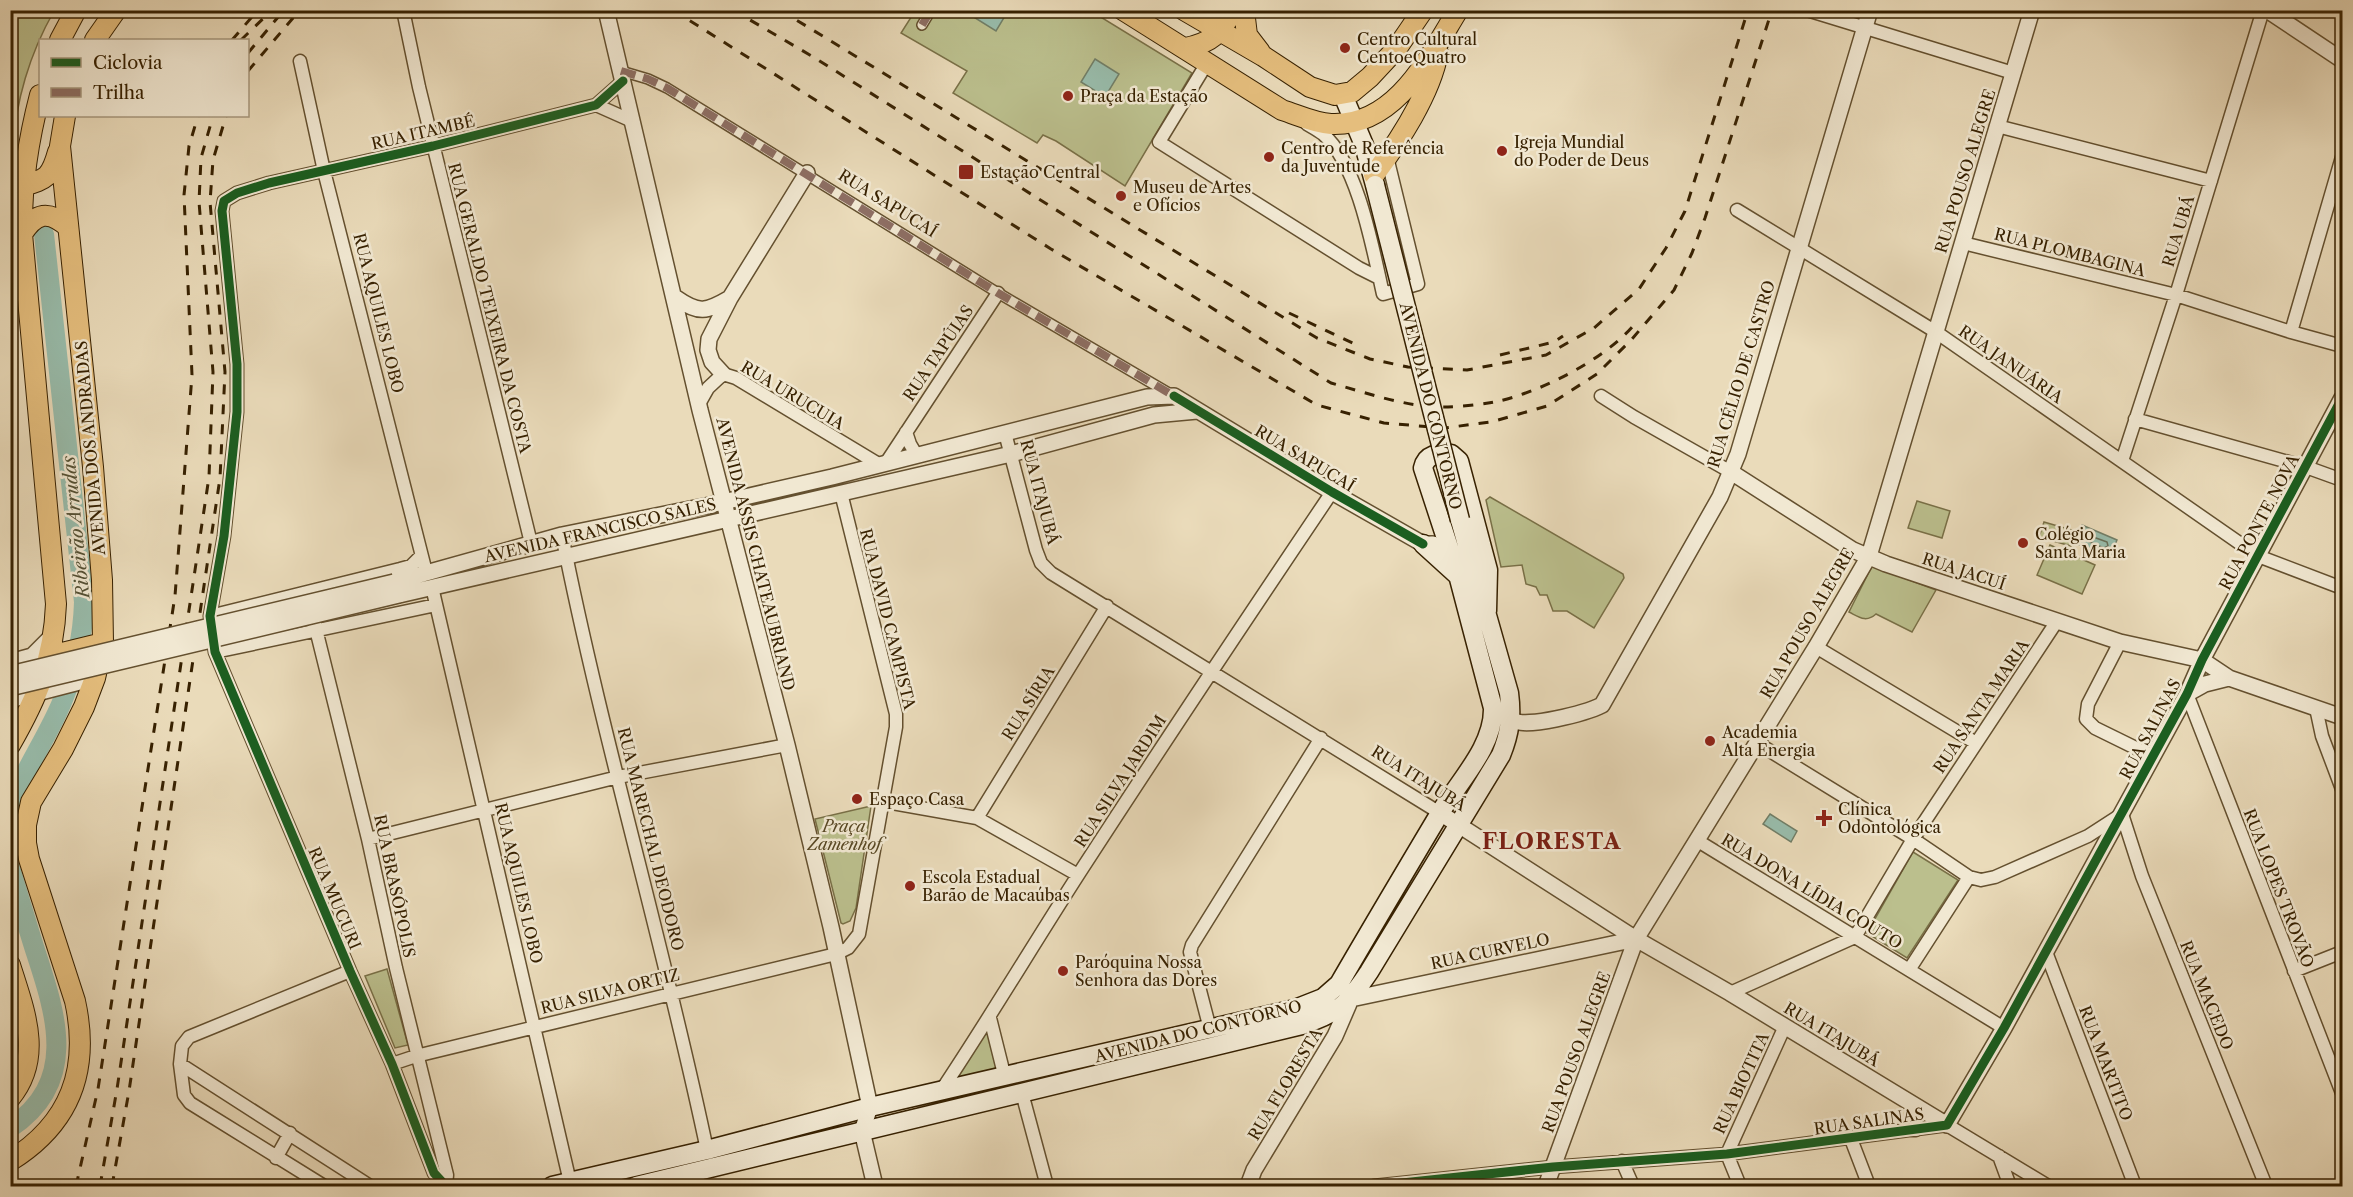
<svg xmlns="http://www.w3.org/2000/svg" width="2353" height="1197" font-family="'Libre Caslon Text',serif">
<rect width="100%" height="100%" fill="#eadbba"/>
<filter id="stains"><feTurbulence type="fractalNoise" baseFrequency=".00333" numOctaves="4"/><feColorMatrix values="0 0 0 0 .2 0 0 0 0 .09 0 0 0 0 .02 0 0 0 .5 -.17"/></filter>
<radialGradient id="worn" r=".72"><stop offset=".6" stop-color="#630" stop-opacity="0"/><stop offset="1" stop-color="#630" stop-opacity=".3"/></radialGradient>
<path fill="#bbbf8d" stroke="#797047" stroke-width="1.5" d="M11 10 54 11C30 53 15 102 13 150L11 156Z
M915 11H1091L1192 73 1125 186 1056 141 1043 135 1037 143 953 93 967 71 901 33Z
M1490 497 1623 574 1624 578 1594 628 1567 611H1553L1547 595H1540L1536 587 1526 584 1522 565 1501 567 1486 500Z
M1917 501 1950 511 1942 538 1908 528Z
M2044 522 2075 531 2071 546 2039 537Z
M2050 545 2095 565 2082 594 2037 575Z
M1872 566 1936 590 1912 632 1876 614C1866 623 1859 617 1849 612Z
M871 806 856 908 850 921 843 924 841 923 815 819Z
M1913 852 1958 880 1907 958 1867 933Z
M387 969 408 1045 395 1048 365 976Z
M988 1028 998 1070 955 1078Z"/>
<path fill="#98bcab" stroke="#717e67" stroke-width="1.5" d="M976 11V10L1008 11 996 31 972 16Z
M1095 59 1119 74 1105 97 1081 82Z
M2082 525 2117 540 2110 557 2075 543Z
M1770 814 1797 831 1791 842 1763 824Z"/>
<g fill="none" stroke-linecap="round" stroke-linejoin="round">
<path stroke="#686e56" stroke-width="1.5" d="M2085 534 2107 542 2108 546 2104 548 2085 540 2083 538Z"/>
<path stroke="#98bcab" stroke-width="20" d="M10 807C24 770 47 738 62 702 75 671 83 636 84 602L44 234
M10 868C19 897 27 925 36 953 57 1017 78 1083 10 1128"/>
<g stroke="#64502f" stroke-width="12">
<path id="pedestrian" d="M922 25 931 10
M621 71 648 79 667 88 998 293 1172 395"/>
</g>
<g stroke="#64502f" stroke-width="15">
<path id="minor" d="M403 10 419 87 531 543
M1807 10 2013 73
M300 61 324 171 426 572
M1207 63 1159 142 1359 268 1379 278
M596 105 632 121
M1307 124C1312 127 1318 130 1323 134 1358 164 1373 250 1383 294L1418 284 1387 157
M1997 126 2211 181
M1737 210 1936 332 2258 556 2342 588
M1963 243 2176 295 2291 332 2342 346
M2291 332 2342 157
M1601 396 1634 417 1731 472
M699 404 708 388 723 374 736 378 880 465
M2135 419 2306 467 2342 480
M906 432 910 444 917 456
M1005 433 1036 550 1041 563 1051 573 1440 813
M2122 461 2176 295 2263 10
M886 463 998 293
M562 535C603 742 664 944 707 1150
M432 587 570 1182
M307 593 368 839 396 968 447 1175 446 1186
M210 616 400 569 411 566 421 556
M2120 642 2088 704 2086 719 2095 728 2152 756
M1816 647 1976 743
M215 652 436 605
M2187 694 2342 1093
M2316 708 2322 736 2342 789
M1757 743 1913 839 1969 877 1981 880 1995 877 2088 836 2122 814 2142 876 2266 1186
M881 801 977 818 1078 875
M977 818 1107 606
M368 839 618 777 787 745
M1698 841 2004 1028
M1855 937 1913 839 2057 621
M2046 952 2135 1186
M1909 970 1969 877
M2294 971 2342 952
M1730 993 1855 937
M990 1018 1005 1078
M1210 1029 1190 952 1192 945 1321 738
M180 1064 182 1046 189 1037 350 971
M392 1064 416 1056 836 954 848 948 859 934 896 727V714L841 493
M941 1091C989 1019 1033 945 1080 872 1163 744 1247 618 1332 492
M1022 1093 1047 1186
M1915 1105 1916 1130
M1851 1139 1869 1186
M1999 1156 2010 1186
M276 1158 290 1133
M1622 1161 1633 1186
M324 1186 190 1103 184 1095 180 1064 370 1186
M446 1186 434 1173 392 1064 350 971 215 652 210 616 224 536 237 412V364L222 211 224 201 237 193 269 183 433 146 596 105 623 81
M1374 1186 1553 1167 1727 1154 1947 1125 2048 1186
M1740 1186 1727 1154 1785 1026"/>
</g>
<g stroke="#64502f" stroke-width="18">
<path id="tertiary" d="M606 10 700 410 787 745 831 927 870 1107 862 1131 875 1186
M2267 10 2342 60
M676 298C699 314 706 312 730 298
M723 374 712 362 708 350 709 339 730 298 807 173
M1731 472 1853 550 1886 564 2120 642 2202 660 2229 678 2342 717
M394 582 562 535 710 505 832 477 1147 397 1174 396 1332 492 1423 544H1433
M399 595 1011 454 1154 415 1197 411
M10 662 32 656 53 635
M2187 694 2205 684 2229 678
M10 700 95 678
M1512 720C1526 729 1586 713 1602 705L1720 497 1738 454 1870 10
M1440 813 1636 939 1730 993 1947 1125 2004 1028 2187 694 2202 660 2342 398
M1248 1186 1254 1170 1335 1036 1351 999 1636 939
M1546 1186 1636 939 1816 647 1869 556 2032 10"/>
</g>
<g stroke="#372101" stroke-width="21">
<path id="secondary" d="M1343 95 1364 145 1375 185
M1423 544 1456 574
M552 1186 707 1150 870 1107 1295 1009 1323 998 1339 984C1372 927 1406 870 1440 813 1458 782 1494 747 1493 708L1458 575 1423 468C1426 454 1438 453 1451 454L1459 461 1488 570 1487 611
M636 1186 1302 1025C1340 1012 1347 1005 1369 972L1501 755C1510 733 1512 716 1509 693L1460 520"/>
</g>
<g stroke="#372101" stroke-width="22">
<path id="primary" d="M1123 10 1282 110C1298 115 1314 123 1331 124 1396 127 1429 57 1458 10
M1184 10 1263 56 1310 87 1335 95 1352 92 1370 77 1397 48 1423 10
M1244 10 1247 35 1260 52
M60 40 76 10
M95 40 116 10
M1185 48C1213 43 1219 33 1234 10
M1374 175C1399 141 1430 95 1438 53
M23 186C47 179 51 177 58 152
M22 234C36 212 49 210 68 227
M50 656 103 643
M10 745C37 698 54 659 56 604L22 234C21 186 28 141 40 95
M10 965C24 1010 44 1057 10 1098
M10 1161C71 1123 90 1069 75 1001L29 859 26 843V825L31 802 63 749 84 707 95 678 103 643 102 580 93 467 60 146 65 116"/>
</g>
<use href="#pedestrian" stroke="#f1e8d2" stroke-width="9"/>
<use href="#minor" stroke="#f1e8d2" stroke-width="12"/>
<use href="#tertiary" stroke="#f1e8d2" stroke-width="15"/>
<use href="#secondary" stroke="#f1e8d2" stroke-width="18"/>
<use href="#primary" stroke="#e5be7d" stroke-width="20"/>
<path stroke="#372101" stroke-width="3" stroke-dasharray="10 10" stroke-linecap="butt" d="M673 10 1051 249 1317 405 1384 423 1444 428 1491 422 1547 406 1597 374 1632 339 1674 290 1692 253 1705 218 1772 10
M733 10 815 58 1331 383C1367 393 1406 407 1443 407 1459 407 1478 405 1494 402 1537 394 1604 360 1633 326
M780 10 1317 338 1370 359 1408 367 1467 370 1546 355 1594 328 1639 289 1666 248 1685 211 1748 10
M232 40 258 10
M241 40 272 10
M248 53 284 10
M248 71 293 18 302 10
M1289 313 1357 345
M1500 355 1554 342 1563 336
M76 1186 98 1089 175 596 192 375 184 195 189 146 198 116
M100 1186 117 1089 209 477 213 372 199 202 201 158 213 116
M112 1186 129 1091 220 478 225 372 210 202 213 160 226 116"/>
<g stroke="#64502f" stroke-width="18" stroke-linecap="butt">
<path id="tertiary-bridge" d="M10 674 394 582
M10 688 399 595"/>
</g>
<g stroke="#372101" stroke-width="21" stroke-linecap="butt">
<path id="secondary-bridge" d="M1375 185 1460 520"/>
</g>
<use href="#tertiary-bridge" stroke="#f1e8d2" stroke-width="15"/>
<use href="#secondary-bridge" stroke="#f1e8d2" stroke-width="18"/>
<path stroke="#8d6e63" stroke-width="8" stroke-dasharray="15 8" stroke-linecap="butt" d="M922 25 931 10
M621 71 648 79 667 88 998 293 1174 396"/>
<g stroke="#f1e8d2" stroke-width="13">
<path id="cycleway" d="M1174 396 1332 492 1423 544
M446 1186 434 1173 392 1064 350 971 215 652 210 616 224 536 237 412V364L222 211 224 201 237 193 269 183 433 146 596 105 623 81
M1374 1186 1553 1167 1727 1154 1947 1125 2004 1028 2187 694 2202 660 2342 398"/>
</g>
<use href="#cycleway" stroke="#1b5e20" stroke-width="9"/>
</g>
<g fill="#8f2418" stroke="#f1e8d2" stroke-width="2">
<circle cx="1345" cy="48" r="6"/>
<circle cx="1068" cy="96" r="6"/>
<circle cx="1502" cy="151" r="6"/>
<circle cx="1269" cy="157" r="6"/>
<rect x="958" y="164" width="16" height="16" rx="3"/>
<circle cx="1121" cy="196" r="6"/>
<circle cx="2023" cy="543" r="6"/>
<circle cx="1710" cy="741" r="6"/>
<circle cx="857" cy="799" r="6"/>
<path d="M1821 809h6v6h6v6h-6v6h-6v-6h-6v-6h6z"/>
<circle cx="910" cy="886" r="6"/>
<circle cx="1063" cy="971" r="6"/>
</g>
<g text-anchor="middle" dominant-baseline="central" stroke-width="5" stroke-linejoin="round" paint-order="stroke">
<g font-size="16" fill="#372101" stroke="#f1e8d2" text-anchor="start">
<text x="1357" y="39">Centro Cultural<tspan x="1357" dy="18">CentoeQuatro</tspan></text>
<text x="1080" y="96">Praça da Estação</text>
<text x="1514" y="142">Igreja Mundial<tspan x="1514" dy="18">do Poder de Deus</tspan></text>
<text x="1281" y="148">Centro de Referência<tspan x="1281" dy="18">da Juventude</tspan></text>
<text x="980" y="172">Estação Central</text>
<text x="1133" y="187">Museu de Artes<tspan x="1133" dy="18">e Ofícios</tspan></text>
<text x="2035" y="534">Colégio<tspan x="2035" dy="18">Santa Maria</tspan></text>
<text x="1722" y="732">Academia<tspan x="1722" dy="18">Alta Energia</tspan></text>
<text x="869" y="799">Espaço Casa</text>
<text x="1838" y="809">Clínica<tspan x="1838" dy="18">Odontológica</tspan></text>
<text x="922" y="877">Escola Estadual<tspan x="922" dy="18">Barão de Macaúbas</tspan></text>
<text x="1075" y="962">Paróquina Nossa<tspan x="1075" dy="18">Senhora das Dores</tspan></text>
</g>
<g font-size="16" fill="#372101" stroke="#f1e8d2">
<text transform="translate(423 132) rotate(-13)">RUA ITAMBÉ</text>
<text transform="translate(1965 171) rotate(-73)">RUA POUSO ALEGRE</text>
<text transform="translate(888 203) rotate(32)">RUA SAPUCAÍ</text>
<text transform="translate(2178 231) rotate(-73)">RUA UBÁ</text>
<text transform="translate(2070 252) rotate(14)">RUA PLOMBAGINA</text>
<text transform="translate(490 308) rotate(76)">RUA GERALDO TEIXEIRA DA COSTA</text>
<text transform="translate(379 313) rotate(76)">RUA AQUILES LOBO</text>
<text transform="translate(938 353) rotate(-56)">RUA TAPÚIAS</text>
<text transform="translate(2011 364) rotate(35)">RUA JANUÁRIA</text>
<text transform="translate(1741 374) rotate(-73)">RUA CÉLIO DE CASTRO</text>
<text transform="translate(793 395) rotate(31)">RUA URUCUIA</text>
<text transform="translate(1431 406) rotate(76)">AVENIDA DO CONTORNO</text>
<text transform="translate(90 448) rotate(-95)">AVENIDA DOS ANDRADAS</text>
<text transform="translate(1305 458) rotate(31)">RUA SAPUCAÍ</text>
<text transform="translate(1040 492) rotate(75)">RUA ITAJUBÁ</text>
<text transform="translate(2259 522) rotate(-62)">RUA PONTE NOVA</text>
<text transform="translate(600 530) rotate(-13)">AVENIDA FRANCISCO SALES</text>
<text transform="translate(756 554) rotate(76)">AVENIDA ASSIS CHATEAUBRIAND</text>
<text transform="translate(1964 571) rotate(18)">RUA JACUÍ</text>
<text transform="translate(888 619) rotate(76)">RUA DAVID CAMPISTA</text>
<text transform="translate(1807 623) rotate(-60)">RUA POUSO ALEGRE</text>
<text transform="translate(1028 703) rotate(-58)">RUA SÍRIA</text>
<text transform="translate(1981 706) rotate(-56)">RUA SANTA MARIA</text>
<text transform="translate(2150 729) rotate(-62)">RUA SALINAS</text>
<text transform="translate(1419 778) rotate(32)">RUA ITAJUBÁ</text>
<text transform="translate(1120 781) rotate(-57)">RUA SILVA JARDIM</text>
<text transform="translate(651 839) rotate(76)">RUA MARECHAL DEODORO</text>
<text transform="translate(519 883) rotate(77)">RUA AQUILES LOBO</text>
<text transform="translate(395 886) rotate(78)">RUA BRASÓPOLIS</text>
<text transform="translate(2279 888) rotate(69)">RUA LOPES TROVÃO</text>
<text transform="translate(1812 891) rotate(31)">RUA DONA LÍDIA COUTO</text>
<text transform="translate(335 898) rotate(67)">RUA MUCURI</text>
<text transform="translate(1490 951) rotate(-12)">RUA CURVELO</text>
<text transform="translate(610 991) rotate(-14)">RUA SILVA ORTIZ</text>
<text transform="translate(2207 995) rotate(68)">RUA MACEDO</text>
<text transform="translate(1198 1031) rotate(-14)">AVENIDA DO CONTORNO</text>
<text transform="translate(1832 1034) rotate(31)">RUA ITAJUBÁ</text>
<text transform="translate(1576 1052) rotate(-70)">RUA POUSO ALEGRE</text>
<text transform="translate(2106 1063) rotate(69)">RUA MARTITO</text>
<text transform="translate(1741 1083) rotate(-65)">RUA BIOTITA</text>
<text transform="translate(1285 1084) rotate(-59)">RUA FLORESTA</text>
<text transform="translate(1869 1121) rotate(-8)">RUA SALINAS</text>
</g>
<g font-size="16" font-style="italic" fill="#584824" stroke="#f1e8d2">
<text x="844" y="826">Praça<tspan x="844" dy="18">Zamenhof</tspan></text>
</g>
<g font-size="18" font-style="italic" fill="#545034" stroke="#f1e8d2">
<text transform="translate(76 527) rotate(-96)">Ribeirão Arrudas</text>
</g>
<g font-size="22" font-weight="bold" letter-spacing="1.5" fill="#7a1f14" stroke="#f1e8d2">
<text x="1552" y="841">FLORESTA</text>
</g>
</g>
<rect width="2353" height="1197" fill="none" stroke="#eadbba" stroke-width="36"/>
<rect x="12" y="12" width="2329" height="1173" fill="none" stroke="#372101" stroke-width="3"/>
<rect x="18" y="18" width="2317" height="1161" fill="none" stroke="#372101" stroke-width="1.5"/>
<rect x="39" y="39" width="210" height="78" fill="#f1e8d2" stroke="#a7987e" stroke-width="1.5"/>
<rect x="51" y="58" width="30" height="9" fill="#1b5e20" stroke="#a7987e" stroke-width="1.5"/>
<text x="93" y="69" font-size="18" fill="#372101">Ciclovia</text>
<rect x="51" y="88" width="30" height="9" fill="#8d6e63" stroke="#a7987e" stroke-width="1.5"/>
<text x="93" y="99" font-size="18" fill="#372101">Trilha</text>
<rect width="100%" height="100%" filter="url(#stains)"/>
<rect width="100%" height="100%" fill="url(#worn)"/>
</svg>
